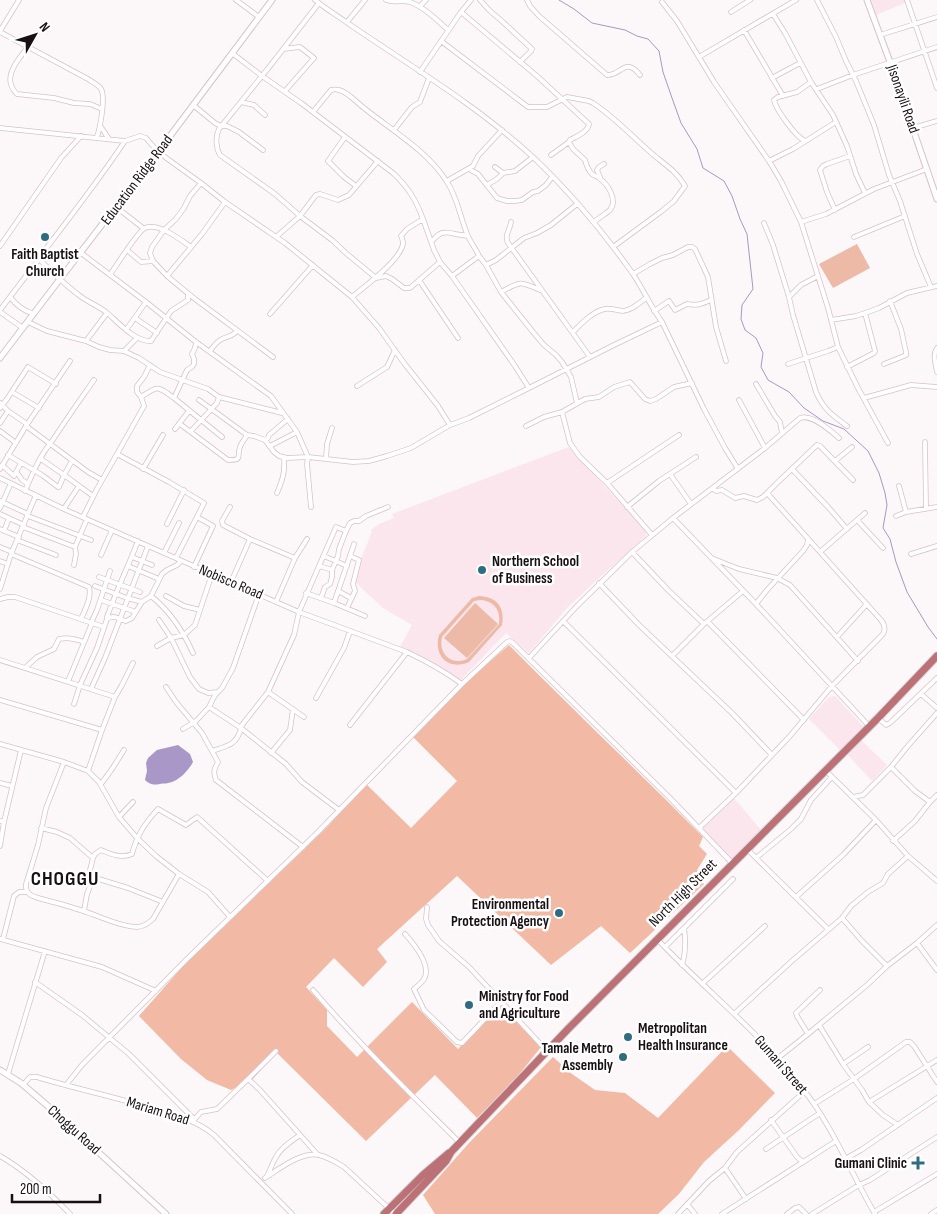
<svg xmlns="http://www.w3.org/2000/svg" width="937" height="1214" font-family="'Sofia Sans Condensed',sans-serif">
<rect width="100%" height="100%" fill="#fcf7f9"/>
<path fill="#fbe6ee" d="M871 0H906L907 2 876 15Z
M569 447 646 531V536L597 580 567 608 529 653 506 633 461 680 414 652 400 647 412 625 383 608 355 582 360 561 372 532 371 530 379 524 394 518 392 514Z
M835 696 863 726 840 750 809 719 829 697Z
M860 739 887 765 872 781 846 753Z
M734 798 761 830 731 861 702 829Z"/>
<path fill="#edbaa7" fill-rule="evenodd" d="M857 244 870 268 833 288 819 264Z
M479 596C498 597 505 608 502 625L469 662C449 671 433 656 439 635L472 598ZM480 600C494 601 501 610 499 624L467 659C451 666 438 654 442 637L474 601Z
M475 603 498 624 467 658 444 638Z"/>
<path fill="#f2baa5" d="M509 645C573 710 639 772 703 837L699 846 707 854 697 870 704 884 630 953 601 926 551 965 457 876 377 949 387 962 363 987 334 958 306 987 327 1010V1026L357 1057 412 1002 458 1049 501 1005 541 1047 517 1077 477 1118 435 1075 366 1141 276 1052 252 1080 231 1090 207 1080 181 1059 139 1016 184 965 328 826 366 784 411 828 457 781 413 737 460 687Z
M727 1046 775 1093 739 1130 704 1162 679 1194 658 1214H435L423 1195 469 1143 553 1057 572 1074 595 1090 625 1093 658 1118Z"/>
<path fill="#a897c7" d="M178 745 190 754 193 762C188 771 179 781 168 783 166 784 163 783 160 784 153 785 151 785 145 780L147 771 146 763 148 758 157 750Z"/>
<g fill="none" stroke-linecap="round" stroke-linejoin="round">
<path stroke="#a897c7" stroke-width="1" d="M559 0 574 9 592 23 625 30 637 36 648 39 659 51 663 72 672 98 681 123 697 149 703 168 724 181 732 196 740 219 747 234 753 289 742 305 741 319 745 330 756 338 763 353 761 367 768 380 789 392 804 408 823 421 844 429 868 451 879 473 885 493 887 505 883 528 890 539 896 562 907 592 928 627 937 639"/>
<g stroke="#dac0cb" stroke-width="5.5">
<path id="street" d="M236 0 259 17
M315 0C326 9 338 16 349 24 412 67 478 106 534 158 570 192 604 233 633 274 643 289 651 307 662 322L704 409 725 448 738 469
M386 0C394 3 402 0 410 2 424 7 437 20 448 30
M480 0 489 10 504 23 532 49 531 51 520 62
M527 0 530 6 539 16 607 75C621 76 625 56 640 75
M817 0 836 37 846 61 856 81 874 125 889 175 900 201 917 254 931 287
M907 0 937 88
M662 2 677 21 714 82 769 161 781 181 801 222
M319 3 270 66 219 129C215 137 216 148 220 155L275 194 300 216 332 240 347 254 376 278 386 276 392 279 404 288H410L440 262
M420 6 426 0
M461 12 537 76 589 124C588 132 577 136 570 140L569 142 573 149 585 160C586 164 589 171 592 174 594 176 597 176 599 178 608 184 618 200 610 210 607 213 597 219 594 222
M731 12 750 0
M773 14 785 33 811 82 833 115 847 146 856 174 865 193
M347 22 365 0
M744 30 783 96
M0 31 19 0
M0 32 88 79C92 82 98 84 101 89 106 97 100 128 97 137
M880 35 937 17
M441 41 528 107H547L567 97 589 101 593 103C614 117 631 135 649 151 663 164 675 169 685 186L674 201 662 211 613 247
M28 47C20 57 5 74 12 87 13 90 15 92 17 94L54 98 74 103 90 104 102 109
M283 49 300 47 314 58 285 91
M232 53 262 76 301 103 393 173C408 187 416 200 423 219
M699 57 796 0
M420 72 461 12 471 0
M772 78 800 63
M817 89 853 75 937 47
M241 102 254 105 265 115
M193 105 215 123 221 126H227L239 132 263 150
M313 112 331 90C335 89 335 89 339 90 348 92 356 102 364 108 391 130 428 151 447 182 458 198 460 218 468 236 471 243 476 249 479 256
M101 127 109 139
M0 128 125 141 140 136 146 138 158 152 201 183 225 202 285 243 352 297 379 328 404 363 438 406 450 425
M913 128 937 121
M394 130 412 107 420 102 429 78
M345 137 328 161 344 177 356 186
M805 141C796 137 776 110 774 100L778 97 797 92 811 82
M551 155 569 142
M769 161 793 149 836 122
M495 167 503 173
M469 169 478 174 497 198 507 201H515L522 200 533 192 538 191 546 185 552 177
M600 177 597 170 599 167 604 164
M447 181 473 166 478 156 502 130
M201 183 190 196 184 208 176 219 164 230 152 247 150 253 153 261 167 276 195 299 273 357
M487 185 497 179 503 173 515 171 533 157
M116 207 143 228
M835 210 827 192 820 170 823 166 827 164 850 156
M511 222C510 230 504 235 508 243L590 357
M764 223 773 245 789 297
M276 237 300 216 316 195 320 194 338 200 349 195 378 161
M854 237 905 216
M432 241C440 232 443 231 455 234 459 235 463 235 468 236
M0 246 61 158 81 136
M127 250 141 262 153 261
M81 253 146 302 196 342 271 396 297 432 308 457 307 464 311 507
M39 259C52 272 65 285 80 296 88 302 98 306 106 312 118 322 135 342 151 341L171 311 188 300V294
M486 265 501 292 533 332 544 345 556 355 562 362 571 377 577 403
M633 274 650 264 662 258 673 255 688 247H692L695 249 708 277 716 327 726 361
M110 275C116 266 138 231 145 228 158 222 181 240 191 247
M167 276 202 234 225 202
M452 276 515 366 529 388
M818 276 801 285 789 297 793 315 816 392C824 410 832 415 847 426
M419 280 458 338
M501 292C521 281 520 281 540 290
M10 297C16 305 24 311 34 314
M352 297C364 287 402 259 403 243 403 241 402 238 401 236L407 229 423 219 434 250 440 262 452 276 479 256 486 265 496 260 524 238 537 233 551 225 577 204
M0 310 39 259 42 254C70 217 99 180 125 141
M654 311 669 301 675 310 687 304C697 306 702 304 711 300
M0 312 23 328
M270 314 313 265
M135 318 157 333
M831 320 856 316 865 313 879 308 907 293 937 286
M28 322 47 331 86 341 99 347 110 350 124 351 139 358 160 372 208 389 219 397 282 413
M126 330 146 302
M573 332C581 324 593 311 605 309 611 308 616 310 622 311 631 311 639 303 646 298
M86 341 107 313
M196 342 195 348 192 354 194 359V364L192 367 187 370 174 398 222 437
M937 348C932 355 936 364 937 372
M124 351 137 338
M210 351C213 347 217 341 222 339 228 336 232 337 237 331
M788 364 828 351 838 347
M884 364 904 356 906 355V352L901 329 890 301
M847 367 874 353 875 351 865 313
M756 384 775 416 780 422 782 433
M357 386 387 367 395 350
M12 392 39 408
M141 397C159 385 157 386 174 398
M864 398 911 385 937 387
M199 400 247 435
M739 400 765 448
M0 403 8 411 27 424
M0 408 7 399 28 367 56 384
M562 412 570 443 580 457 607 483 652 535
M0 423 8 411
M180 424 228 460C244 460 236 457 240 447 241 443 245 439 247 435L254 436 265 440 268 438 269 435 288 419
M26 426 88 472 102 480
M526 426 544 417 562 412 585 399 599 397 614 387 630 382 645 399 650 401 656 399 674 387 692 383
M175 429 189 411
M0 431 16 443
M191 431 217 403 219 397
M265 440 274 452 279 456 287 458 308 457 353 462 369 461 387 456 411 448 450 425 469 418 529 388 612 346 662 322
M925 442 926 509
M888 443 858 388 838 347 828 308 801 222 826 214 874 189 927 169
M270 446 297 432
M117 454 144 406 141 397 137 392V386L144 377 150 365
M8 455 42 475 58 487H59L64 475 72 461
M41 459 64 475 93 496
M326 459 327 444 332 428
M835 461 852 447
M2 465 14 476 21 463
M0 469 26 426 70 361
M143 469 163 435
M792 469 829 508 847 529
M18 474 22 480 28 484
M670 474 691 504
M0 478 66 510 212 574 299 612 407 652C426 661 444 671 462 684
M607 483 679 435
M899 486 906 512
M713 489 716 491 722 490 735 498 744 496 757 500 763 497 777 483 817 445 820 446 853 480
M25 491C32 475 39 457 50 444L75 407 94 380
M277 493C283 479 285 472 284 457
M0 501 28 514
M65 507 79 486
M230 507 222 521 223 525 250 539 295 558
M627 507 659 481 696 457
M0 508 11 483
M0 514 24 525
M28 516 91 540
M896 516 906 512 937 507
M83 517 97 489 117 454 169 482 204 503 176 558
M673 518 756 604 869 726
M857 520 883 548
M167 524 184 490
M23 527 75 547
M0 529 19 537
M4 531 9 518
M17 540 56 555
M0 547 12 552
M632 552 668 590 704 624
M820 552 865 513
M164 553 179 523
M11 554 89 587C92 597 85 610 81 619
M911 554 937 546
M101 555 112 530
M324 556 347 566
M132 557 152 565
M714 559 739 569 777 578 790 585 858 661
M0 561 8 564
M74 565 76 554 75 547 87 519
M128 566 159 579
M320 566 332 570
M194 567 213 526 197 517
M99 577 140 592
M231 582 250 539
M599 583 639 625 732 713 772 755
M95 586 127 598 142 602
M0 589 11 554 36 495
M338 591 351 598
M306 593 334 603 365 616
M151 596C170 611 183 631 193 653
M166 596 184 606 200 610
M321 598 325 587 330 584 332 577V570L338 556 339 549 346 531
M0 599 8 597H15L104 627
M101 600 133 611
M276 602 295 558 307 539
M334 603 354 544
M756 604 767 590 803 551 807 545 808 540
M347 608 355 591 353 584 359 560 350 556
M107 619V617C116 591 128 567 138 541
M159 620 171 638 190 677 199 689 208 693 218 692
M563 621 736 793
M708 622 804 720
M91 623 97 610 110 571
M837 637 867 604
M157 646 171 638 184 635 195 625 212 574
M672 656 704 624 743 591
M529 658 577 606 632 552 673 518 765 448 800 418C812 414 830 430 839 438
M0 660 115 697
M26 667 37 657 54 649 59 639C68 637 76 639 84 642
M69 679 92 623
M166 687 176 702 202 733 218 762C214 769 213 772 216 780L303 847
M91 689 105 658 148 546
M268 692 304 717
M921 694 937 708
M316 698 344 648 350 631
M0 700 102 730
M74 704 80 685 97 648 107 619C114 614 120 620 126 621L132 618 142 602 151 596 162 574 167 570 177 565 181 561
M209 707 241 728C237 745 227 746 212 751
M878 718 886 725 890 723 937 678
M350 725 407 652
M183 729 196 721 209 707 215 695 222 688 233 668 259 594
M0 744 64 762 88 771 99 782 119 817 137 838 156 856 179 874 208 892 230 917
M271 753 290 730 293 709
M64 762 46 808 38 845 26 884C25 893 31 896 38 898 53 902 69 906 83 911 100 916 117 926 136 927 143 927 147 924 153 919L179 874
M891 767 907 747 937 713
M825 770 876 820 908 856 937 881
M88 771 102 730 115 697 122 685 133 663
M0 783 12 786
M101 784 112 769 124 750
M853 797 863 795 891 767 915 791 930 802 937 795
M339 810 302 782 286 764 241 728 242 725 268 692 294 635 299 612 336 527 346 531 350 523 354 521H359L366 516 388 507
M119 817 133 802
M0 821 4 822 0 846
M4 822 21 750
M41 828 57 832 70 838 93 858
M699 828 736 793 790 736 832 686 883 634C886 629 885 625 881 620L767 493
M893 841 915 821 930 802
M747 849 828 929
M756 858 791 829 801 819 811 800 832 777
M89 876 128 888 163 902
M796 897 843 855 876 820
M427 907 426 919 428 925 439 941 469 967 547 1051
M84 911 87 894 91 884 89 874 93 858 95 854 101 850C111 854 121 859 132 854 137 835 145 823 158 809L186 825 197 817 268 881
M842 918 851 906 868 892 883 883 888 874 908 856
M405 934C414 944 430 964 425 977 423 982 418 986 414 989L424 1010 457 1042 462 1043 501 1002
M0 939 102 967 156 991
M3 939 14 896 19 892H27
M657 939C705 990 761 1033 803 1089 833 1127 851 1173 875 1214
M917 943 937 970
M665 947 684 928
M682 965C686 952 686 941 684 928L733 879
M35 982 82 1015 129 1054 194 1119
M702 984 765 926
M313 990C359 1044 410 1093 460 1143
M734 1014 793 960 842 918 862 941 887 966
M819 1025 843 1064 862 1090 869 1102 883 1115 898 1125
M808 1034 797 1016 796 1013 820 990
M778 1058 808 1034 867 985 887 966 917 943 937 925
M843 1064 868 1047
M8 1074 45 951
M248 1079 259 1089 318 1155
M23 1085 30 1077H37C73 1088 111 1096 147 1107 171 1114 195 1119 214 1135L292 1214
M66 1085 82 1065 186 960 317 833 462 684 507 642 510 641 513 643 672 800 733 864
M869 1102 937 1060
M814 1104 854 1079 906 1042H910L914 1046 937 1082
M771 1120 797 1157 803 1162
M193 1121 201 1112 217 1109 248 1079 276 1051
M766 1149 820 1113
M0 1156C26 1171 49 1192 70 1214
M845 1159 861 1150 937 1098
M725 1168 746 1199
M267 1176C271 1169 272 1163 276 1157 281 1147 292 1141 300 1135
M265 1178C279 1169 302 1151 319 1155 328 1157 336 1162 344 1167L395 1214
M687 1204 695 1214
M874 1212 937 1174
M678 1214 709 1181 725 1168 737 1152 805 1091
M722 1214 836 1141
M787 1214 795 1208 799 1207 806 1214
M812 1214 859 1185 870 1180 937 1137
M931 1214 937 1210"/>
</g>
<g stroke="#dac0cb" stroke-width="7">
<path id="secondary" d="M867 0 890 62 937 199
M0 358 60 279 158 152 272 0
M0 1070 21 1083 49 1107 166 1214"/>
</g>
<g stroke="#d6d4d5" stroke-width="9">
<path id="highway" d="M384 1214 423 1175 449 1153
M396 1214 446 1161 451 1152 568 1029 878 718 937 656"/>
</g>
<use href="#street" stroke="#fff" stroke-width="4"/>
<use href="#secondary" stroke="#fff" stroke-width="5"/>
<use href="#highway" stroke="#bc7176" stroke-width="7"/>
</g>
<g fill="#2f6c82" stroke="#fff" stroke-width="2">
<circle cx="45" cy="237" r="5"/>
<circle cx="482" cy="570" r="5"/>
<circle cx="559" cy="913" r="5"/>
<circle cx="469" cy="1005" r="5"/>
<circle cx="628" cy="1037" r="5"/>
<circle cx="623" cy="1057" r="5"/>
<path d="M915.5 1155.5h5v5h5v5h-5v5h-5v-5h-5v-5h5z"/>
</g>
<g text-anchor="middle" dominant-baseline="central" stroke-width="5" stroke-linejoin="round" paint-order="stroke">
<g font-size="15" fill="#191014" stroke="#fff">
<text transform="translate(903 99) rotate(71)">Jisonayili Road</text>
<text transform="translate(137 180) rotate(-53)">Education Ridge Road</text>
<text transform="translate(231 582) rotate(23)">Nobisco Road</text>
<text transform="translate(683 893) rotate(-45)">North High Street</text>
<text transform="translate(781 1065) rotate(49)">Gumani Street</text>
<text transform="translate(158 1111) rotate(17)">Mariam Road</text>
<text transform="translate(74 1130) rotate(42)">Choggu Road</text>
</g>
<g font-size="15" font-weight="bold" fill="#191014" stroke="#fff" text-anchor="start">
<text x="45" y="254" text-anchor="middle">Faith Baptist<tspan x="45" dy="17">Church</tspan></text>
<text x="492" y="561">Northern School<tspan x="492" dy="17">of Business</tspan></text>
<text x="549" y="904" text-anchor="end">Environmental<tspan x="549" dy="17">Protection Agency</tspan></text>
<text x="479" y="996">Ministry for Food<tspan x="479" dy="17">and Agriculture</tspan></text>
<text x="638" y="1028">Metropolitan<tspan x="638" dy="17">Health Insurance</tspan></text>
<text x="613" y="1048" text-anchor="end">Tamale Metro<tspan x="613" dy="17">Assembly</tspan></text>
<text x="907" y="1163" text-anchor="end">Gumani Clinic</text>
</g>
<g font-size="20" font-weight="bold" letter-spacing="1" fill="#191014" stroke="#fff">
<text x="65" y="879">CHOGGU</text>
</g>
</g>
<g transform="translate(35 35) rotate(51)" stroke="#ffffff" stroke-width="4" paint-order="stroke">
<path d="M0-4L9 19L0 12L-9 19Z" fill="#191014"/>
<text y="-8" font-size="14" font-weight="bold" text-anchor="middle" fill="#191014">N</text>
</g>
<path d="M12 1194v8h88v-8" fill="none" stroke="#191014" stroke-width="2.5"/>
<text x="20" y="1194" font-size="15" fill="#191014" stroke="#ffffff" stroke-width="4" paint-order="stroke">200 m</text>
</svg>
